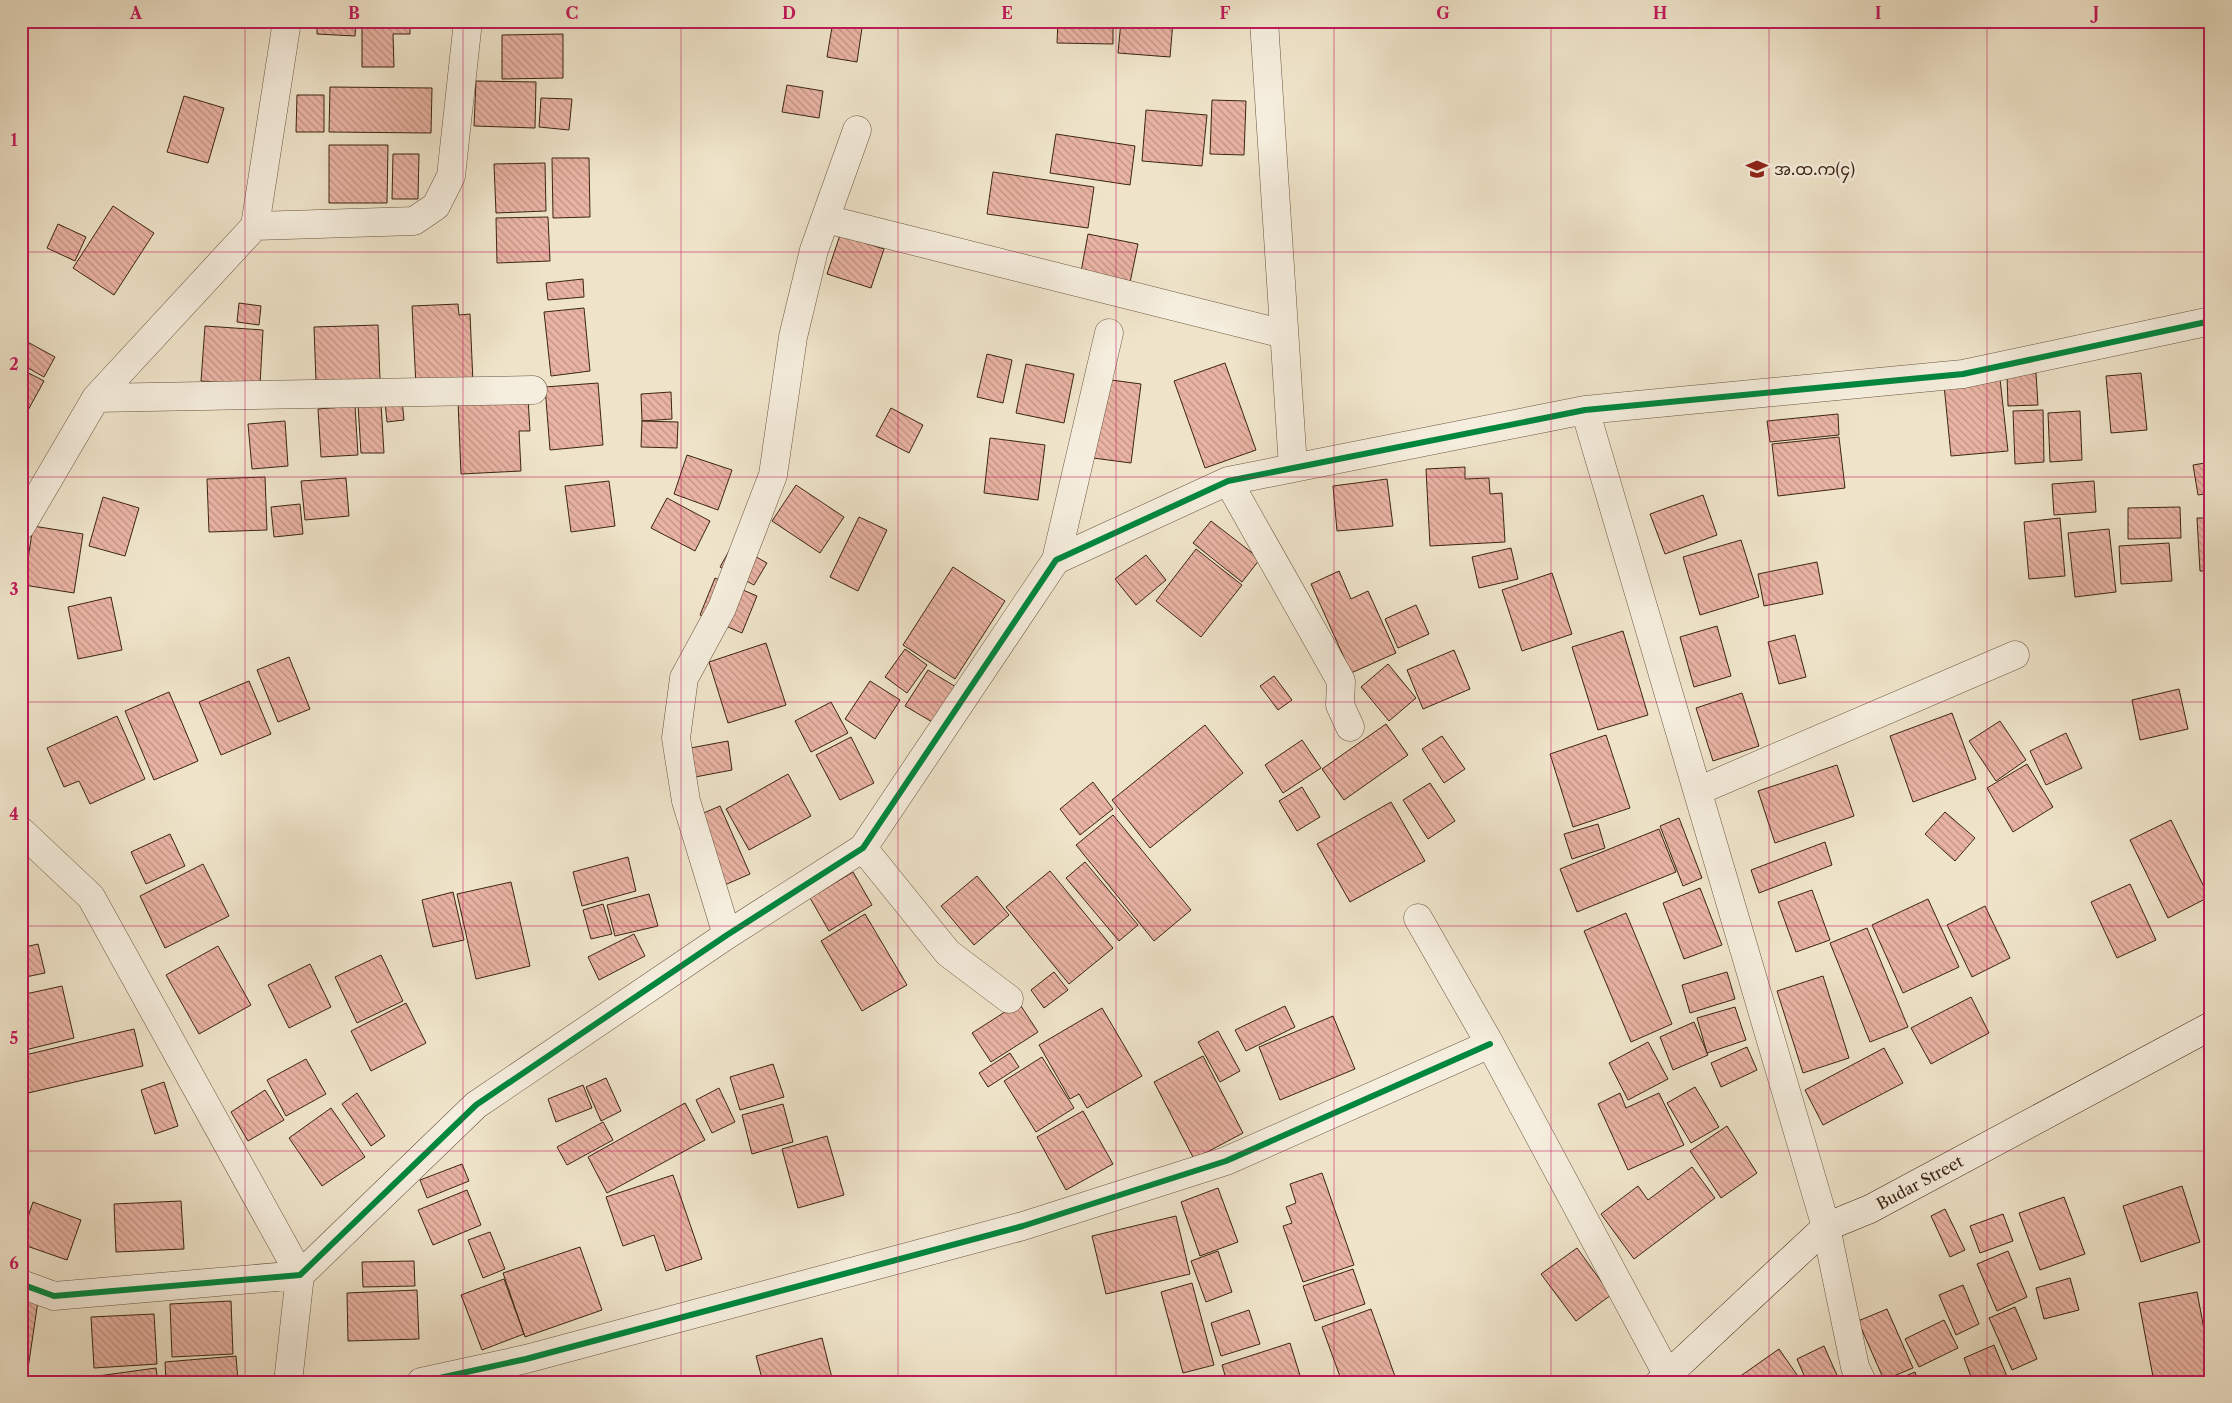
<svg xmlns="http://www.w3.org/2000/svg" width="2232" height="1403" font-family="'Libre Caslon Text','Noto Sans Myanmar',serif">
<defs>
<pattern id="building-back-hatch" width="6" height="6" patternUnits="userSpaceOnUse" patternTransform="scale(1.25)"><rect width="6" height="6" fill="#eab4a4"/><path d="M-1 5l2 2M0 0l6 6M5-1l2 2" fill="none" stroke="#bf9284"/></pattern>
</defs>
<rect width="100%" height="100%" fill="#efe4ca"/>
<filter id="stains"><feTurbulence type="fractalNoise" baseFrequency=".004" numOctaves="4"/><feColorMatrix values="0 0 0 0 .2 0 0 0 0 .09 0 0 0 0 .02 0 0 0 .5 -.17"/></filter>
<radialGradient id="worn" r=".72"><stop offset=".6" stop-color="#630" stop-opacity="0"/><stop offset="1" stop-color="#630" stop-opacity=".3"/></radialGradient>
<path fill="url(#building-back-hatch)" stroke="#3c2512" d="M317 21H356L355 36 317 34Z
M362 21H410V34H393L394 67H362Z
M833 21H863L857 62 827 57Z
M1058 21H1113V44L1057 43Z
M1121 21H1173L1170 57 1118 53Z
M563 34V78L502 79V35Z
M476 81 536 82 535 128 474 126Z
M787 85 823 91 819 118 782 112Z
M330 87 432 88 431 133 329 132Z
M297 95H324V132H296Z
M184 96 224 108 208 163 167 152Z
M541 98 572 99 569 130 539 127Z
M1212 100 1246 101 1244 155 1210 154Z
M1146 110 1207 115 1202 166 1142 161Z
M1056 134 1135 146 1130 185 1050 173Z
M329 145H388L387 203H329Z
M393 154H419L418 199H392Z
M552 158H589L590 217 553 218Z
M545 163 546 211 496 213 494 164Z
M993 172 1094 187 1088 228 987 214Z
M113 206 154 233 114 295 73 268Z
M548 217 550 261 497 263 496 218Z
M58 224 86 237 75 261 47 248Z
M1088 234 1138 244 1127 297 1078 288Z
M840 235 884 249 871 288 827 274Z
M583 279 584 297 548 300 546 283Z
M239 303 261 306 259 325 237 322Z
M458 304 459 315 470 314 473 383 416 386 412 306Z
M584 308 590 371 551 376 544 312Z
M378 325 380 380 316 382 314 327Z
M205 326 263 330 260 385 201 381Z
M22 339 55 357 44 377 21 364Z
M987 354 1012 360 1003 403 977 397Z
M1225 363 1256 450 1205 468 1174 381Z
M1026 364 1074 374 1064 423 1016 413Z
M21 369 44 381 21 423Z
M2036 373 2038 405 2008 406 2007 374Z
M2141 373 2147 430 2111 433 2106 376Z
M1104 379 1141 384 1131 463 1093 458Z
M2000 379 2008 451 1951 456 1944 385Z
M598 383 603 445 550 450 545 387Z
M671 392 672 419 642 421 641 394Z
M528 398 530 431H519L521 471 461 474 458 401Z
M402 400 404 420 387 422 385 402Z
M381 404 384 453H361L358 405Z
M355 406 358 455 321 457 318 409Z
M891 408 923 425 909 453 876 436Z
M2043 410 2044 462 2015 464 2013 411Z
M2080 411 2082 460 2050 462 2048 413Z
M1838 414 1839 435 1770 442 1767 421Z
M285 421 288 466 252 469 248 424Z
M642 421 678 422 677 448 641 447Z
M1839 437 1845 488 1778 496 1772 444Z
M990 438 1045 445 1038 500 984 493Z
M687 455 732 470 718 510 674 494Z
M2211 462V493L2198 495 2193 465Z
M1465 467V479L1489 478 1490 494 1502 493 1505 542 1430 546 1426 469Z
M265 477 267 530 209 532 207 479Z
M346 478 349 516 305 520 301 481Z
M1387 479 1393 526 1337 531 1333 486Z
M609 481 615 526 571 532 565 486Z
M2094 481 2096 512 2054 515 2052 484Z
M796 485 844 517 820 553 772 521Z
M1703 495 1717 535 1665 554 1650 514Z
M103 497 139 508 125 556 89 546Z
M667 498 710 521 695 551 651 528Z
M300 504 303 534 274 537 271 507Z
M2180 507 2181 538 2128 539V508Z
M859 517 887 530 858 591 830 577Z
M2060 518 2065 576 2029 579 2024 522Z
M2197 518H2211V571H2200Z
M1211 521 1260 559 1242 582 1193 543Z
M33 526 83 534 74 593 24 585Z
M2109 529 2116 592 2075 597 2068 533Z
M1741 540 1759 597 1700 615 1683 557Z
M2169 543 2172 581 2121 584 2119 546Z
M733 544 767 563 754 585 720 567Z
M1511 548 1518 579 1479 588 1472 557Z
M1196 549 1242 585 1201 637 1156 601Z
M1146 555 1166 580 1136 605 1115 579Z
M1817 562 1823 594 1764 606 1758 574Z
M953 567 1005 601 955 679 903 645Z
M1339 571 1351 599 1368 591 1396 653 1351 673 1311 584Z
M1552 573 1572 634 1522 651 1502 590Z
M715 578 757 596 742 633 700 615Z
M111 597 122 650 78 659 68 607Z
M1416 605 1429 634 1398 648 1385 619Z
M1717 626 1731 676 1694 687 1680 637Z
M1623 631 1648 715 1598 730 1572 647Z
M1795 635 1806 677 1779 684 1768 642Z
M766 643 786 705 728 723 709 662Z
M905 649 927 665 907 693 885 677Z
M1454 650 1470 689 1423 709 1407 670Z
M289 657 310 709 278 722 257 670Z
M1388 664 1416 698 1389 721 1361 687Z
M928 670 961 690 939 726 905 706Z
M1274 676 1292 700 1278 710 1260 686Z
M249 681 271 734 221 755 199 702Z
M870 681 900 700 875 739 845 719Z
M2179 689 2188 729 2140 740 2132 700Z
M169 692 198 761 154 780 125 711Z
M1742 693 1759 746 1713 761 1696 708Z
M831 702 848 733 811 752 795 721Z
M1952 713 1976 779 1913 802 1890 736Z
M117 716 145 779 90 804 79 781 64 787 47 748Z
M2000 721 2026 760 1996 781 1969 741Z
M1386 724 1408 755 1344 800 1322 769Z
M1205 725 1243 773 1150 848 1112 800Z
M2066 733 2082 768 2046 785 2030 751Z
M1606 735 1630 808 1573 827 1550 754Z
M1442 736 1465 769 1444 783 1422 749Z
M851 737 874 783 840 800 816 755Z
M1302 740 1321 768 1283 793 1265 765Z
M728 741 732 770 690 778 685 749Z
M2027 764 2053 807 2013 832 1987 788Z
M1837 765 1854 816 1775 843 1758 791Z
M788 774 811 816 749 850 726 809Z
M1093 782 1113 809 1080 835 1060 809Z
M1430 783 1455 821 1428 839 1403 800Z
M1302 787 1320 817 1297 831 1279 801Z
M1391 802 1425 861 1350 902 1317 844Z
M720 806 750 874 720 887 692 818Z
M1945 812 1975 838 1955 861 1925 834Z
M1113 815 1191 910 1154 941 1076 845Z
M1679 818 1702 878 1683 886 1660 826Z
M2171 820 2209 897 2168 918 2130 840Z
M1598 824 1605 848 1572 859 1564 834Z
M1659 829 1676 872 1577 912 1560 869Z
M170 834 185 866 146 884 131 852Z
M1825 842 1832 865 1759 893 1751 870Z
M628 857 636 891 582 906 573 872Z
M1085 862 1138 925 1119 941 1066 878Z
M203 864 229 916 165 948 140 896Z
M1050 871 1113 948 1069 984 1006 907Z
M853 872 872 905 829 931 810 898Z
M977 876 1009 915 974 945 941 906Z
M511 882 530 966 476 979 457 894Z
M2130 884 2156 940 2117 958 2091 902Z
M1700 888 1722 945 1684 959 1663 903Z
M1812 890 1830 940 1796 952 1778 902Z
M453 892 464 940 433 947 422 900Z
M649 894 658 926 615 936 607 905Z
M1928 899 1959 967 1903 993 1872 925Z
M603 904 612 934 591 939 583 910Z
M1985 906 2010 958 1972 977 1947 925Z
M1626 913 1672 1024 1631 1042 1584 931Z
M865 914 907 985 862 1011 821 941Z
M1867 928 1908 1027 1870 1042 1830 943Z
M634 934 645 956 599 980 588 957Z
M38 944 45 973 21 978V948Z
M218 946 251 1005 199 1034 166 975Z
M381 955 403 1001 357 1023 335 977Z
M310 964 331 1007 289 1028 268 985Z
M1054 972 1068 990 1044 1008 1031 990Z
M1727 972 1735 999 1690 1013 1682 985Z
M1823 976 1849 1058 1803 1073 1777 991Z
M62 986 74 1038 21 1051V995Z
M1971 997 1989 1033 1931 1064 1911 1028Z
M406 1003 426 1043 371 1071 351 1031Z
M1019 1003 1038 1032 991 1062 972 1033Z
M1285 1006 1295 1027 1246 1051 1235 1030Z
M1735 1007 1746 1040 1707 1053 1697 1018Z
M1102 1008 1142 1076 1087 1108 1079 1094 1070 1099 1039 1045Z
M1333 1016 1355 1069 1280 1100 1259 1047Z
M1694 1022 1708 1055 1673 1070 1660 1037Z
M134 1029 143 1066 24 1094 21 1083V1056Z
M1218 1031 1240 1071 1220 1082 1198 1042Z
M1648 1042 1668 1079 1628 1100 1609 1063Z
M1747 1047 1757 1070 1721 1087 1711 1063Z
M1884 1048 1903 1083 1823 1125 1805 1090Z
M1010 1053 1019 1067 988 1087 979 1073Z
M1203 1056 1243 1133 1194 1159 1154 1082Z
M1042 1057 1074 1108 1036 1132 1004 1081Z
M306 1059 326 1094 286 1116 267 1080Z
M773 1064 784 1097 740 1110 730 1077Z
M606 1078 621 1111 601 1121 586 1087Z
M164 1082 178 1126 155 1134 141 1090Z
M583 1085 592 1108 556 1122 548 1099Z
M1695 1087 1719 1127 1691 1143 1667 1103Z
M719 1088 735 1122 712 1133 696 1100Z
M265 1090 284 1120 248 1141 231 1112Z
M357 1093 385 1136 371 1146 342 1104Z
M1620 1093 1626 1108 1659 1093 1684 1145 1628 1170 1598 1104Z
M21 1102 27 1127 21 1129Z
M685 1103 705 1140 607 1193 588 1157Z
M783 1104 793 1142 752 1154 742 1115Z
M331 1108 365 1157 322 1186 289 1138Z
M1083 1111 1113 1164 1066 1190 1037 1137Z
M603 1122 613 1140 567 1165 557 1147Z
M1727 1126 1757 1173 1721 1198 1690 1151Z
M827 1136 844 1195 798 1208 782 1149Z
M462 1164 469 1181 427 1198 420 1180Z
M1692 1167 1715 1198 1634 1259 1601 1214 1638 1186 1648 1200Z
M1322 1173 1354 1265 1303 1282 1283 1226 1292 1223 1286 1207 1296 1203 1290 1184Z
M673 1175 702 1259 666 1271 654 1235 623 1246 606 1197Z
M2182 1186 2200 1242 2141 1262 2123 1206Z
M1218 1188 1238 1242 1200 1256 1181 1202Z
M467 1190 481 1225 433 1245 418 1210Z
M2064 1197 2085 1254 2040 1270 2019 1213Z
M181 1201 184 1249 116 1252 114 1204Z
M33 1202 81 1220 67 1260 21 1244V1237Z
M1945 1209 1965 1250 1950 1257 1931 1216Z
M2003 1214 2013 1241 1980 1253 1970 1226Z
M1176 1216 1190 1274 1106 1294 1092 1236Z
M490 1232 505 1269 483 1278 468 1240Z
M580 1247 602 1310 525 1337 503 1273Z
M1577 1248 1611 1295 1576 1321 1541 1274Z
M1218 1251 1232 1292 1206 1302 1191 1261Z
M2008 1251 2027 1297 1997 1311 1977 1264Z
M414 1261 415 1286 363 1287 362 1262Z
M1353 1269 1365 1304 1315 1321 1303 1286Z
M2070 1278 2079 1310 2044 1319 2036 1288Z
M504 1279 524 1334 482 1350 461 1295Z
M1192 1283 1214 1365 1183 1373 1161 1292Z
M1963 1285 1979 1324 1956 1335 1939 1295Z
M417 1290 419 1339 348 1341 347 1293Z
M2197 1292 2211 1366V1382H2154L2139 1303Z
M21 1298 38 1301 26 1382H21Z
M231 1301 233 1354 172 1357 170 1304Z
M2211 1305V1335L2203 1307Z
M2015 1307 2037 1359 2012 1370 1989 1318Z
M1371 1309 1397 1382H1342L1322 1327Z
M1887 1309 1913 1368 1884 1380 1858 1321Z
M1249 1310 1260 1344 1221 1356 1211 1323Z
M154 1314 157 1364 94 1368 91 1317Z
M1944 1320 1958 1348 1919 1367 1905 1339Z
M822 1338 833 1382H763L756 1356Z
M1290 1343 1302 1382H1227L1222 1365Z
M1994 1345 2008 1379 2001 1382H1973L1964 1358Z
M1824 1346 1840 1382H1807L1797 1359Z
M1779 1349 1802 1382H1732Z
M236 1356 238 1382H166L165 1362Z
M156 1368 158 1382H77L76 1379Z
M1915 1372 1918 1382H1891Z"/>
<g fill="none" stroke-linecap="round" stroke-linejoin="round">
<g stroke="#695540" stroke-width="29">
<path id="minor" d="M1264 21 1293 467
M826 219 1284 334
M255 226 414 221 436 206 451 176 468 21
M96 398 533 390
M1585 410 1826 1227 1855 1367 1862 1382
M1228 481 1341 681 1340 705 1350 727
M21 526 96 398 255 226 287 21
M1056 560 1109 333
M1698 791 2015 655
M21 831 91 897 300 1275 288 1382
M863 848 948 953 1009 999
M1418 918 1490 1044 1667 1374
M727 935 686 801 676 738 684 678 722 608 773 475 793 337 814 250 857 130
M21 1284 54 1296 300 1275 476 1105 727 935 863 848 1056 560 1228 481 1585 410 1963 374 2211 321
M421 1382 526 1359 1023 1226 1226 1161 1490 1044"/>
</g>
<g stroke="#3c2512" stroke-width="29">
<g id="secondary">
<path id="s1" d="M1660 1382 1826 1227 1870 1209 2211 1026"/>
</g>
</g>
<use href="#minor" stroke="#f5eddd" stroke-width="28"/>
<use href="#secondary" stroke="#f5eddd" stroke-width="28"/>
<g stroke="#f5eddd" stroke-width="9">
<path id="cycleway" d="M21 1284 54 1296 300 1275 476 1105 727 935 863 848 1056 560 1228 481 1585 410 1963 374 2211 321
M421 1382 526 1359 1023 1226 1226 1161 1490 1044"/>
</g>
<use href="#cycleway" stroke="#00873e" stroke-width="6"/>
</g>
<path fill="none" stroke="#c2185b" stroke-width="1" stroke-opacity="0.55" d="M245 21V1382M463 21V1382M681 21V1382M898 21V1382M1116 21V1382M1334 21V1382M1551 21V1382M1769 21V1382M1987 21V1382M21 252H2211M21 477H2211M21 702H2211M21 926H2211M21 1151H2211"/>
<defs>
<g id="school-bare" transform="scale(1.725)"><path d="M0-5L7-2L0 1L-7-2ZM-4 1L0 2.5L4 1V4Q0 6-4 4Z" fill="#8f2418" stroke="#f5eddd" stroke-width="2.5" paint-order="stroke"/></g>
</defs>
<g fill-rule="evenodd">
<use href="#school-bare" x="1757" y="169"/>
</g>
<g text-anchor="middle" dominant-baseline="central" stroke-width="5" stroke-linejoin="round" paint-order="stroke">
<g font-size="16" fill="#3c2512" stroke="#f5eddd" text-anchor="start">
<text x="1774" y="169">အ.ထ.က(၄)</text>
</g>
<g font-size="16" fill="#3c2512" stroke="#f5eddd">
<text stroke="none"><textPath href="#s1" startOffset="331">Budar Street</textPath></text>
</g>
</g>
<rect width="2232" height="1403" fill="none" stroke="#efe4ca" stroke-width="55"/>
<rect x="28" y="28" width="2176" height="1348" fill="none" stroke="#c2185b" stroke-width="2"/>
<g font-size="16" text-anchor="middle" font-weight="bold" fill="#c2185b">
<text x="136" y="19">A</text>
<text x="354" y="19">B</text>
<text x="572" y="19">C</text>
<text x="789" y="19">D</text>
<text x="1007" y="19">E</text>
<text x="1225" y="19">F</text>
<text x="1443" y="19">G</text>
<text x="1660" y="19">H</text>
<text x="1878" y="19">I</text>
<text x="2096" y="19">J</text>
<text x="14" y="146">1</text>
<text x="14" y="370">2</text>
<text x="14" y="595">3</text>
<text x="14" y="820">4</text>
<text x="14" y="1044">5</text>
<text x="14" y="1269">6</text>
</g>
<rect width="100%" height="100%" filter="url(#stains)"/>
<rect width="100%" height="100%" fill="url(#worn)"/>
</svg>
